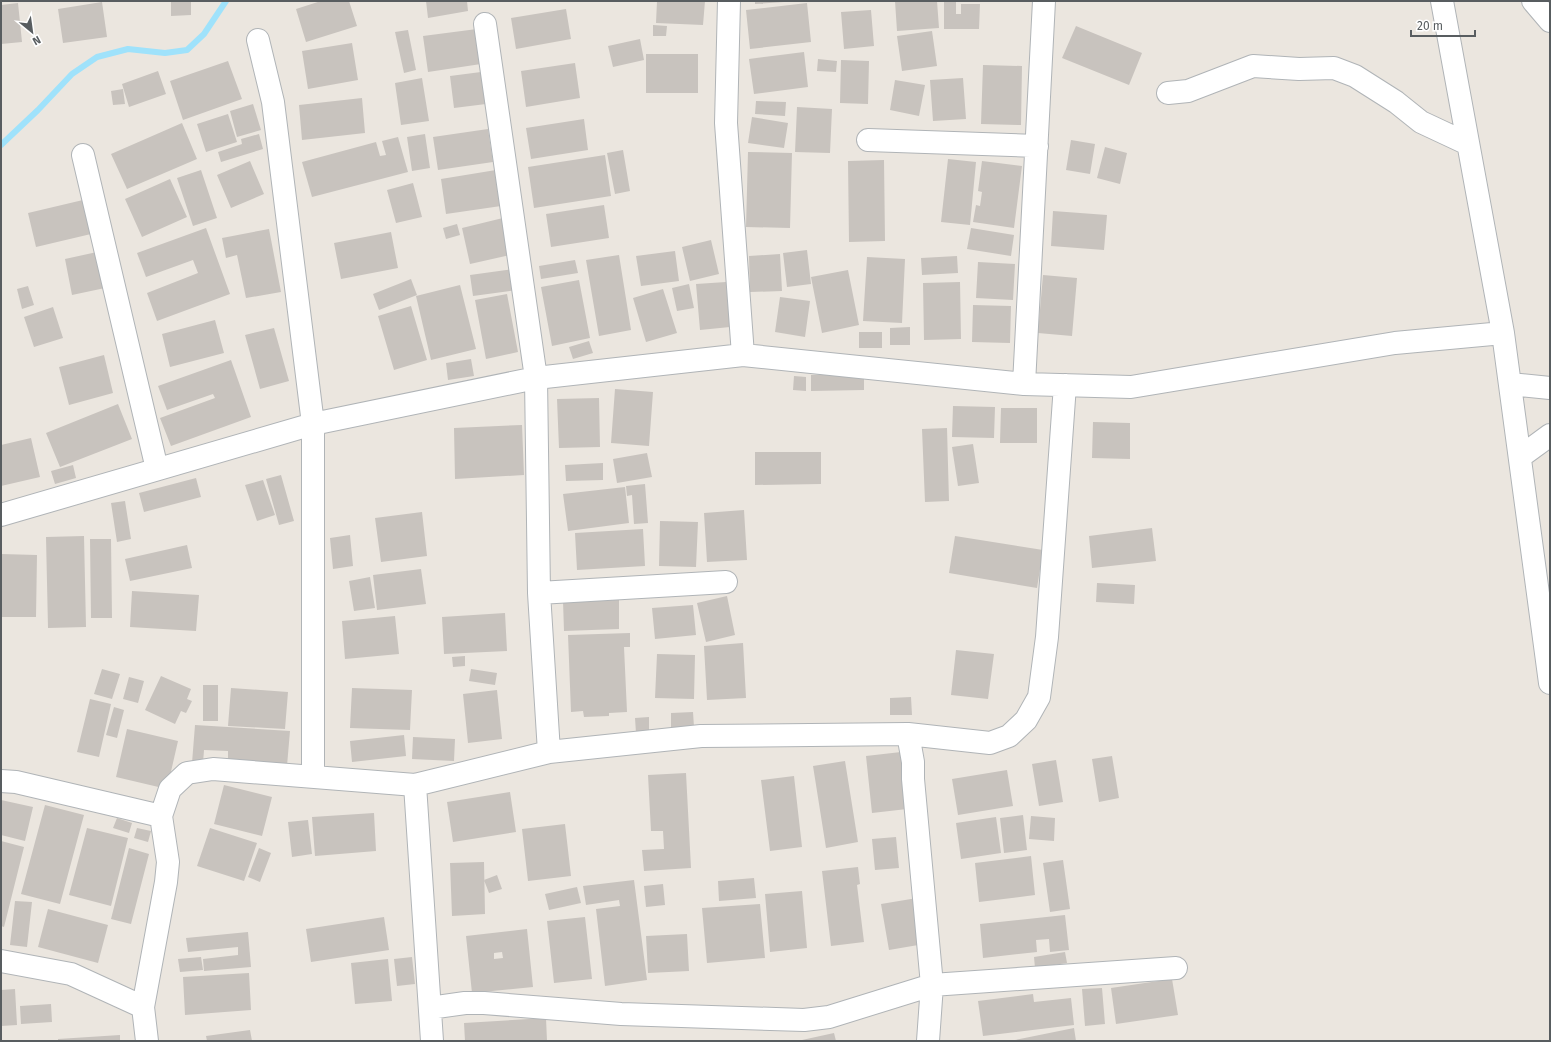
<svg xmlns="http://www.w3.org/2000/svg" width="1551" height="1042" font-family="'Fira Sans',sans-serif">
<rect width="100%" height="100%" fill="#ebe6df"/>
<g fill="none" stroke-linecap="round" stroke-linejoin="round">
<path stroke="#9fe2fb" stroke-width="6" d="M1 145 38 110 72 74 97 57 128 49 165 53 187 50 204 34 226 1"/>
</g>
<path fill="#c8c3be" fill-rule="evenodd" d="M171 1H191V15L171 16Z
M321 1H349L357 26 306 42 296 9Z
M426 1H467L468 11 428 18Z
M657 1H705L703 25 656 23Z
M755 1H784V2L755 4Z
M895 1H937L939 28 897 31Z
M944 1H956V14H961V4H980L979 29H944Z
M102 2 107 37 63 43 58 9Z
M18 3 22 42 1 44V5Z
M807 3 811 42 750 49 746 10Z
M566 9 571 39 516 49 511 18Z
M871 10 874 46 844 49 841 12Z
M653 25 667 26 666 36H653Z
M1076 26 1142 53 1129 85 1062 58Z
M477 29 481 64 428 72 423 36Z
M408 30 416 70 404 73 395 32Z
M932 31 937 66 902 71 897 36Z
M640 39 644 60 613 67 608 46Z
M352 43 358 80 308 89 302 51Z
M804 52 808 87 754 94 749 59Z
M646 54H698V93H646Z
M818 59 837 61 836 72 817 71Z
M841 60 869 61 868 104 840 103Z
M228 61 242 99 183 120 170 81Z
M575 63 580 98 526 107 521 71Z
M983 65 1022 66 1021 125 981 124Z
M158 71 166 94 129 107 122 84Z
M481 72 486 104 454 108 450 76Z
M422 78 429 121 401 125 395 83Z
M963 78 966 119 933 121 930 80Z
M895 80 925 85 919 116 890 110Z
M123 89 125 104 113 105 111 91Z
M362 98 365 133 302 140 299 105Z
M756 101 786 102 785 116 755 114Z
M253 104 261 130 237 137 230 111Z
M797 107 832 109 830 153 795 152Z
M228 114 237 142 206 152 197 124Z
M752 117 788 123 784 148 748 143Z
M584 119 588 150 531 159 526 128Z
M182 123 197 159 127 189 111 154Z
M488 129 493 162 438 170 433 137Z
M259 134 263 149 221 162 218 152 242 144 241 139Z
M425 134 430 168 412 171 407 137Z
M398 137 408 172 312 197 302 162 376 142 380 156 386 155 382 141Z
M1071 140 1095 144 1090 174 1066 170Z
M1105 147 1127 153 1120 184 1097 178Z
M623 150 630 191 615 194 607 153Z
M748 152 792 153 790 228 746 227Z
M605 155 611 196 534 208 528 167Z
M948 159 976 162 970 225 941 222Z
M884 160 885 241 849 242 848 161Z
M250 161 264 194 231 208 217 175Z
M982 161 1022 166 1014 228 973 222 976 205 980 206 982 192 978 191Z
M201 170 217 218 193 226 177 178Z
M496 170 501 206 446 214 441 179Z
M170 179 187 217 142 237 125 199Z
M413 183 422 217 396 223 387 190Z
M83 200 91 234 36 247 28 213Z
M604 205 609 238 551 247 546 214Z
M1053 211 1107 215 1104 250 1051 246Z
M507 217 515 254 470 264 462 228Z
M457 224 460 235 446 239 443 228Z
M206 228 230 294 157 321 147 293 198 273 193 260 146 277 137 253Z
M971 228 1014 235 1011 256 967 249Z
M269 229 281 292 246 298 237 255 226 258 222 238Z
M391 232 398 268 341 279 334 243Z
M711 240 719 274 690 281 682 247Z
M807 250 811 284 787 287 783 253Z
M675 251 679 281 641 286 636 256Z
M97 252 105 288 72 295 65 259Z
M780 254 782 291 750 292 749 256Z
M619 255 631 330 599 336 586 260Z
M957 256 958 273 922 275 921 258Z
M867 257 905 259 902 323 863 321Z
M575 260 578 273 541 279 539 266Z
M978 262 1015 264 1013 300 976 298Z
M514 269 517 290 473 296 470 275Z
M848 270 859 325 822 333 811 277Z
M1043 275 1077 278 1072 336 1038 333Z
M411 279 417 295 379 310 373 294Z
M579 280 590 338 552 346 541 287Z
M726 282 730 327 700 330 696 284Z
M960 282 961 339 924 340 923 283Z
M689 284 694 308 677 311 672 288Z
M460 285 476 349 431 360 416 296Z
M28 286 34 305 22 309 17 289Z
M663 289 677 333 646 342 633 298Z
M507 294 518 352 486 359 475 300Z
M780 297 810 301 805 337 775 332Z
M973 305 1011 306 1010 343 972 342Z
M411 306 427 360 394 370 378 316Z
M53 307 63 338 34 347 24 317Z
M215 320 224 353 170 367 162 334Z
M910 327V345H890V328Z
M274 328 289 381 260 389 245 335Z
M859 332H882V348H859Z
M589 341 593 353 573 359 569 347Z
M104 355 113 393 69 405 59 367Z
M471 359 474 376 448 380 446 363Z
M231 360 251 417 171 446 160 418 215 398 213 394 167 410 158 386Z
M864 374V390L811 391V375Z
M794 376 806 377V391L793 390Z
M615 389 653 392 649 446 611 443Z
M599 398 600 447 559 448 557 399Z
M118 404 132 439 60 467 46 433Z
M953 406 995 407 994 438 952 437Z
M1001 408H1037V443H1000Z
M1093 422 1130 423V459L1092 458Z
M522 425 524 475 455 479 454 428Z
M947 428 949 501 925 502 922 429Z
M31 438 40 477 1 486V445Z
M973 444 979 483 958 486 952 447Z
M755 452H821V484L755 485Z
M647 453 652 477 617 483 613 459Z
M603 463V480L566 481 565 465Z
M73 465 76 478 55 484 51 471Z
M281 475 294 521 279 525 266 479Z
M196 478 201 497 144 512 139 493Z
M263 480 275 515 257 521 245 485Z
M645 484 648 523 634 524 632 495 627 496 626 486Z
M625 487 629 523 568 531 563 494Z
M125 501 131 539 117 542 111 503Z
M744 510 747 560 707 562 704 513Z
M422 512 427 556 381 562 375 518Z
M660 521 698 522 696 567 659 566Z
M1152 528 1156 561 1092 568 1089 536Z
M643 529 645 566 577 570 575 533Z
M350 535 353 566 333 569 330 538Z
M84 536 86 627 48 628 46 537Z
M955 536 1043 550 1037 588 949 573Z
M90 539H111L112 618H91Z
M187 545 192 568 130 581 125 559Z
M1 554 37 555 36 617H1Z
M421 569 426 604 377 610 373 575Z
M370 577 375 608 354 611 349 581Z
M1097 583 1135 585 1134 604 1096 602Z
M132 591 199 595 196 631 130 627Z
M727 596 735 635 706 642 697 603Z
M619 600V629L564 631 563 601Z
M693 605 696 635 655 639 652 608Z
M505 613 507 651 444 654 442 617Z
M395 616 399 654 345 659 342 621Z
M630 633V647H624L627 712 609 713V716L584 717 583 711 571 712 568 635Z
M743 643 746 698 707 700 704 646Z
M956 650 994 654 988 699 951 695Z
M657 654 695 655 694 699 655 698Z
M465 656V666L453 667 452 657Z
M102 669 120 674 112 699 94 694Z
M471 669 497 673 495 685 469 681Z
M161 676 191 689 187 699 192 701 186 713 181 711 175 724 145 710Z
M129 677 144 681 138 703 123 699Z
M203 685H218V721H203Z
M231 688 288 692 285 729 228 726Z
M352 688 412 690 410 730 350 728Z
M497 690 502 739 468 743 463 694Z
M911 697 912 715H890V698Z
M90 699 111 704 99 757 77 752Z
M114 707 124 710 117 738 106 735Z
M693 712 694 727 671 728V713Z
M649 717V732L636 733 635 718Z
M195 725 290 731 287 766 228 762V751L204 750 203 763H192Z
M127 729 178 741 167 789 116 777Z
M404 735 406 756 352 762 350 741Z
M413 737 455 739 454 761 412 759Z
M901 752 907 809 872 813 866 756Z
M1112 756 1119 798 1099 802 1092 759Z
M1056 760 1063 802 1039 806 1032 764Z
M845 761 858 842 826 848 813 766Z
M1007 770 1013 806 958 815 952 779Z
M686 773 691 868 644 871 642 850 664 849 663 831H651L648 775Z
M794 776 802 847 770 851 761 780Z
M224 785 272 797 262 836 214 824Z
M510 792 516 832 453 842 447 802Z
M1 800 33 807 25 841 1 835Z
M45 805 84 815 60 904 21 894Z
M374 813 376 851 315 856 312 817Z
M1023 815 1027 850 1004 853 1000 818Z
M1031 816 1055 818 1054 841 1029 839Z
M996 817 1001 853 961 859 956 823Z
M117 818 132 823 129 833 113 828Z
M308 820 312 854 292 857 288 822Z
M565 824 571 876 528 881 522 829Z
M87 828 128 838 111 906 69 895Z
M137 828 151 831 148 842 134 838Z
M210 828 257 843 244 881 197 866Z
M896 837 899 868 875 870 872 839Z
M1 841 24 847 4 927 1 926Z
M129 848 149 854 131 924 111 919Z
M259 848 271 853 260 882 248 877Z
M1031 856 1035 895 979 902 975 863Z
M1063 860 1070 909 1050 912 1043 863Z
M484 862 485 914 452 916 450 863Z
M858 867 860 884 857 885 864 942 831 946 822 871Z
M497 875 502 889 489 893 484 880Z
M754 878 756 898 719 901 718 881Z
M634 880 647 980 605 986 596 909 620 906 619 900 586 905 583 886Z
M663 884 665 905 646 907 644 886Z
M577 887 581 903 549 910 545 894Z
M802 891 807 948 770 952 765 894Z
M917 898 924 944 889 950 881 904Z
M15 901 32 902 27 947 10 945Z
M760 904 765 958 707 963 702 908Z
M48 909 108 925 98 963 38 947Z
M1065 915 1069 950 1050 952 1049 939 1036 940 1037 952 983 958 980 924Z
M384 917 389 950 311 962 306 929Z
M585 917 592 979 554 983 547 921Z
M527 929 533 987 472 993 466 936ZM502 952 503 958 494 959V953Z
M248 932 251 967 204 971 203 959 238 955V947L188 952 186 938Z
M687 934 689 971 648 973 646 936Z
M1065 952 1067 963 1035 968 1034 957Z
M201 957 203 970 180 972 178 959Z
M412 957 415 984 397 986 394 959Z
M388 959 392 1001 355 1004 351 963Z
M249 973 251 1010 185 1015 183 977Z
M1172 979 1178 1015 1116 1024 1111 988Z
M1102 988 1105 1024 1085 1026 1082 989Z
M15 989 17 1025 1 1026V990Z
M1033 994 1034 1002 1071 998 1074 1025 983 1036 978 1001Z
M51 1004 52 1022 21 1024 20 1006Z
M546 1018 547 1041H465L464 1023Z
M1074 1028 1076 1041H1015V1040Z
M250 1030 252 1041H207L206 1036Z
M834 1033 836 1041H802V1040Z
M120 1035V1041H58V1039Z"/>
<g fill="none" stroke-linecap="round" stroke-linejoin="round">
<g stroke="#b0b4b7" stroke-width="24">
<path id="minor" d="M729 1 726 123 743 355
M1442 1 1503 333 1550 683
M1533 1 1550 21
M485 24 536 378 539 593 549 752
M258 40 273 102 313 424V776
M1168 93 1188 91 1253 66 1299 69 1334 68 1355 76 1396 102 1421 122 1468 144
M868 140 1037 146
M83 155 157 469
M1024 384 1044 1
M1510 384 1550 388
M1520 457 1550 435
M1 515 313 424 536 378 743 355 1024 384 1131 387 1395 343 1503 333
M539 593 726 582
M908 734 913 762V779L932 985 928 1041
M1 781 16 782 161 816 170 789 187 773 213 769 415 785 549 752 701 736 908 734 990 743 1009 736 1026 720 1039 697 1047 637 1065 385
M415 785 432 1041
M1 961 71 974 143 1007
M430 1008 465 1003H484L621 1014 804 1020 829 1017 932 985 1176 968
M147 1041 143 1007 166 882 168 862 161 816"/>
</g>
<use href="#minor" stroke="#fff" stroke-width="22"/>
</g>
<rect width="1551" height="1042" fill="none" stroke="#585d60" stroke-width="4"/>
<g transform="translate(32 32) rotate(151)" stroke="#ffffff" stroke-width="3" paint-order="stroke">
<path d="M0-3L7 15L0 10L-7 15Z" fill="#585d60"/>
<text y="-6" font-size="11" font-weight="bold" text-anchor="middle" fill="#585d60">N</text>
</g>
<path d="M1411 30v6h64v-6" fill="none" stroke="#585d60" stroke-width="2"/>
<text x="1417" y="30" font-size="12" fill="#585d60" stroke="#ffffff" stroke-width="3" paint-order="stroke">20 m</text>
</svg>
